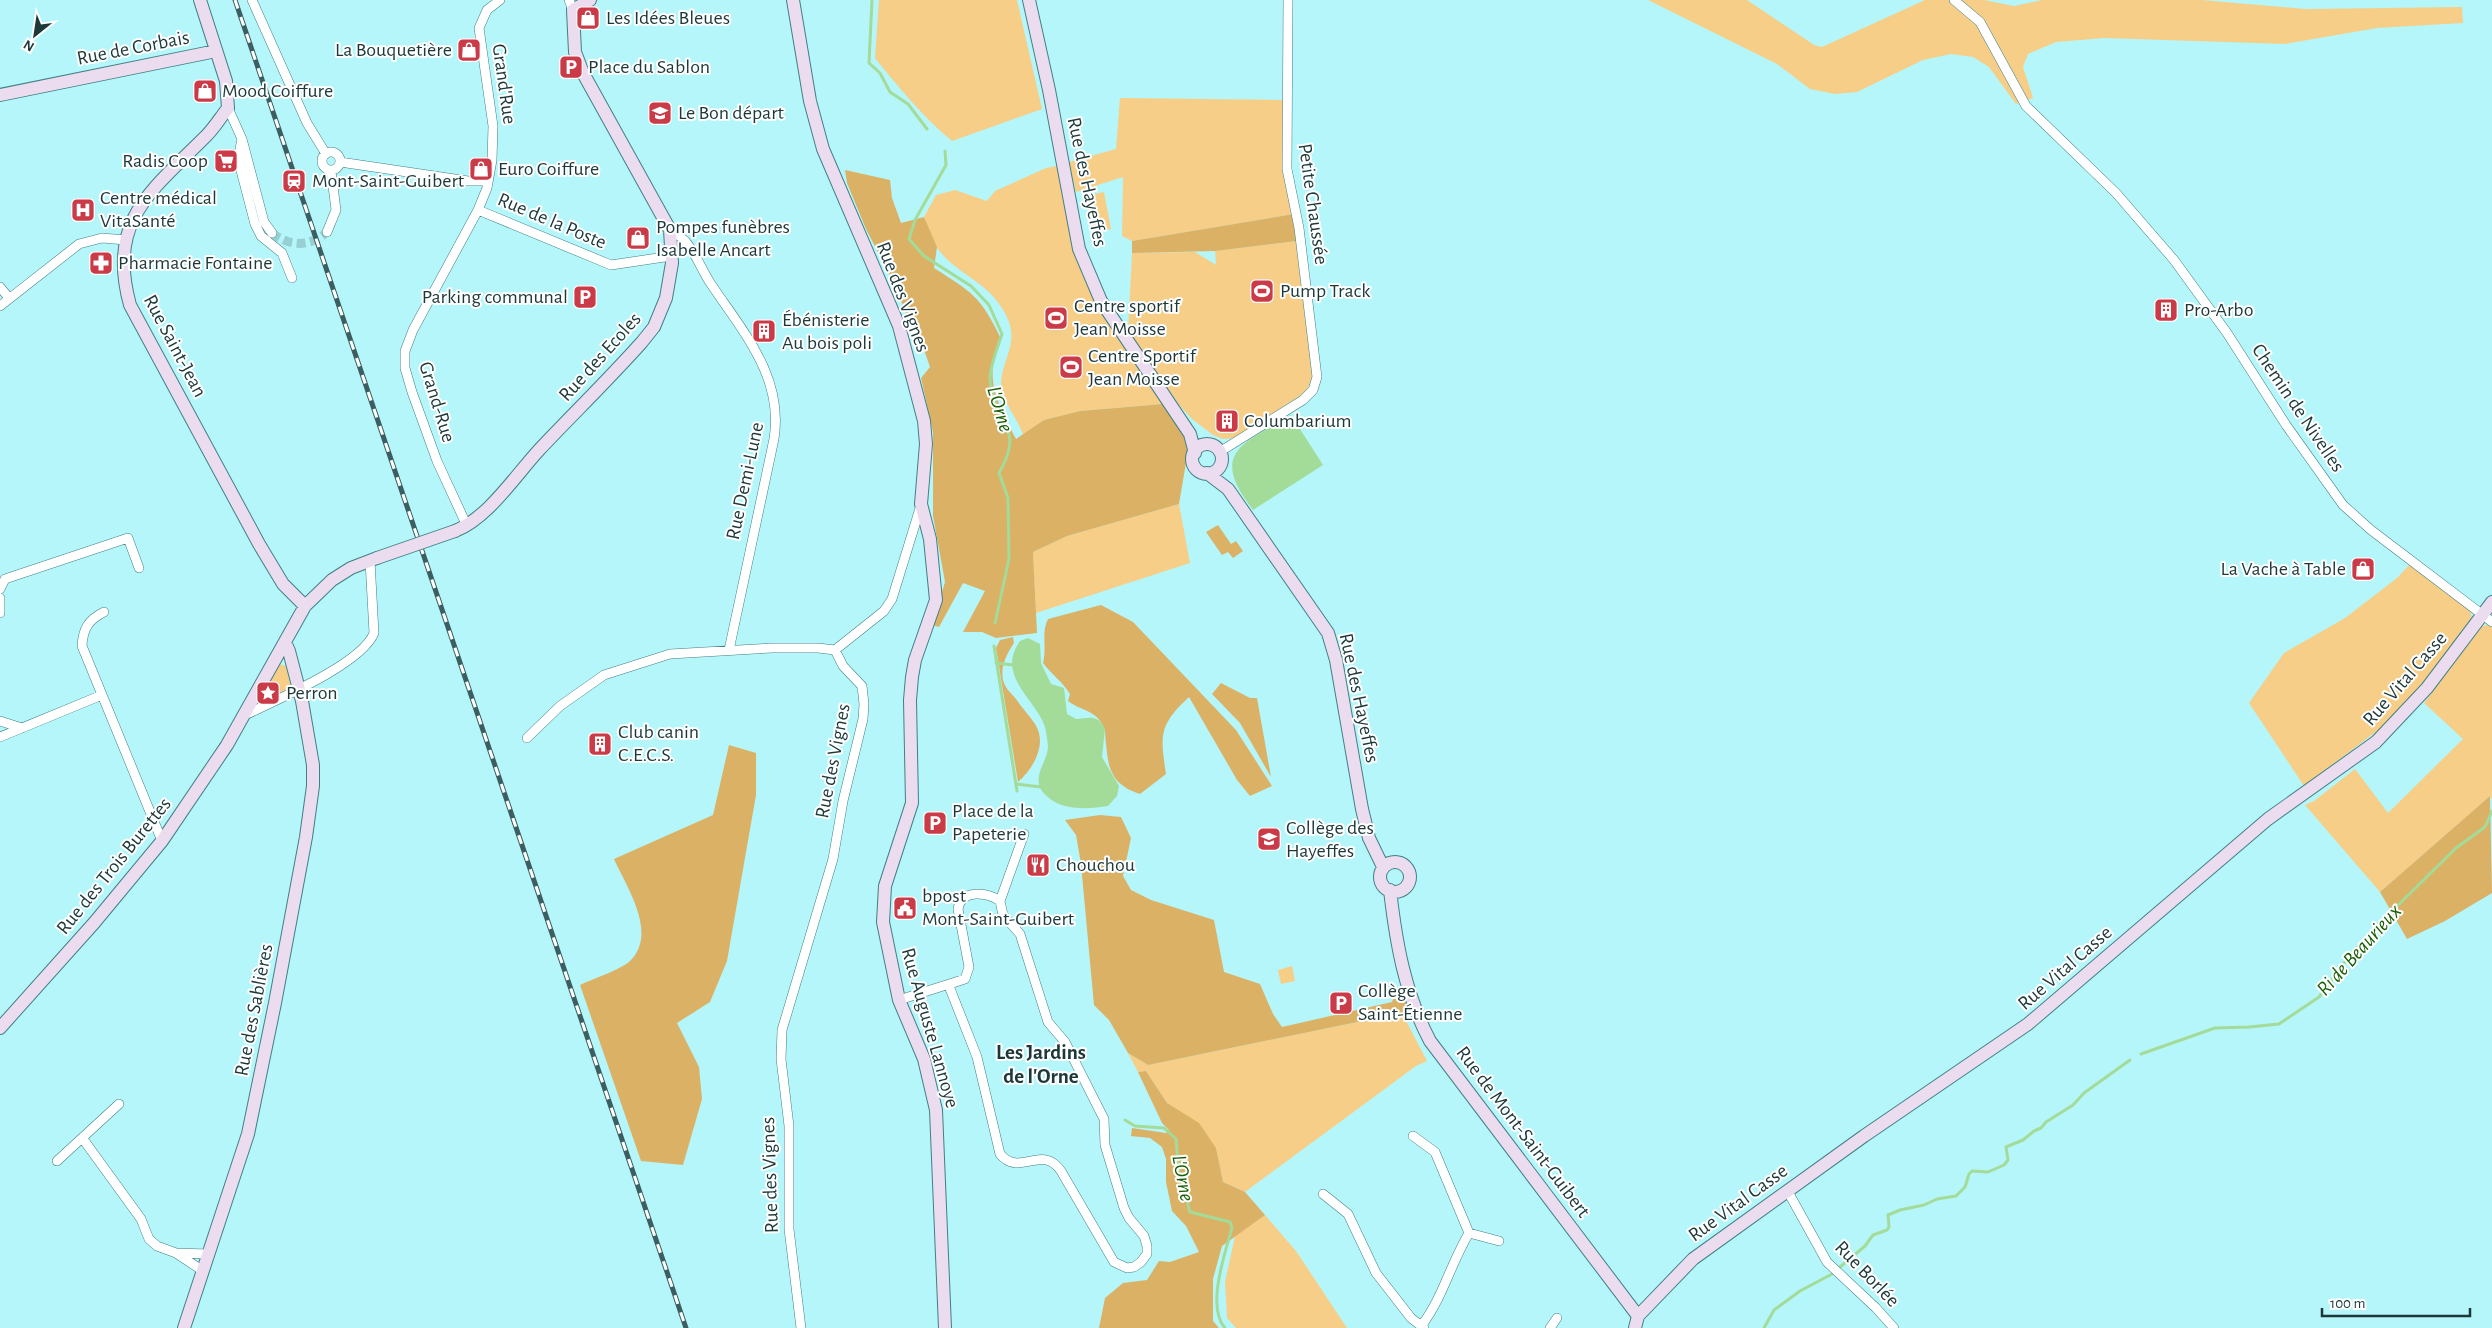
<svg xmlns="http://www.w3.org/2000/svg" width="2492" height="1328" font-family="'Alegreya Sans',sans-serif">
<rect width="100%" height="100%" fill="#b5f6fa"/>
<path fill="#f7ce87" d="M879 0H1017L1042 109 952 141C923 117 899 88 875 58Z
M1648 0H1747L1814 45 1822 47 1925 0H1984L2014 6 2042 0H2202L2306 9 2462 7 2463 23 2377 28 2285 44 2105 38 2056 42 2028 54 2023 67 2033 98 2016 104 1989 67 1973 57 1951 54 1923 60 1857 92 1835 94 1810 89 1777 64Z
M1120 98 1283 100V148L1294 214 1132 241 1122 236 1123 177 1076 192 1069 162 1116 149Z
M1057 166 1074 249 1101 312 1163 404 1080 411 1044 420 1023 435C1018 418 1000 400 1001 382 1003 356 1020 343 1006 315 988 280 959 277 938 249 932 240 928 227 924 217L936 195 955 190 987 201 995 191 1046 168Z
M1104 192 1111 229 1094 232 1084 196Z
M1297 241 1313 376 1306 392 1235 438 1223 439 1213 435 1192 419 1180 406 1128 331 1132 253 1195 252 1216 265 1215 251Z
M1179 504 1190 563 1036 613 1033 552 1067 536Z
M2410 564 2469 607 2472 618 2421 686 2389 722 2304 786 2249 703 2284 653 2345 618 2397 578Z
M2487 625 2492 627V800L2490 796 2380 892 2305 805 2314 801 2355 769 2388 813 2463 739 2424 703 2482 626Z
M279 664 286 666 291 688 262 701 259 697Z
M1292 966 1295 981 1281 984 1278 970Z
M1402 1013 1427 1061 1416 1066 1245 1192 1223 1182 1216 1148 1167 1103 1146 1071 1138 1072 1128 1053 1148 1065Z
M1265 1215 1296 1251 1347 1328H1236L1227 1318 1225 1282 1235 1236Z"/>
<path fill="#dbb166" d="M845 170 890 180 892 198 901 223 924 217 937 247 934 268C970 291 981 296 1000 337 984 380 996 401 1016 439L1044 420 1080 411 1163 404 1189 445 1179 504 1067 536 1033 552 1037 633 996 638 982 632H963L985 591 963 583 939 627 932 625 945 582 933 516V432L921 378 930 367 917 330 910 323 893 281 866 229 847 183Z
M1294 214 1297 241 1215 251 1132 253V241Z
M1218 525 1231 544 1236 541 1243 551 1233 558 1228 552 1222 555 1206 532Z
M1101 605 1133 622 1236 730 1272 786 1250 796 1237 780 1189 697C1159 725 1160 735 1166 774L1140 794C1113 785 1108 771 1106 743 1105 739 1106 732 1104 728 1097 710 1081 711 1068 701L1070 694C1063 682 1051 674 1043 663 1047 648 1041 632 1048 619Z
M1013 637 1014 643C1006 655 999 669 1004 683 1006 689 1012 694 1016 699 1022 708 1029 715 1035 724 1048 744 1033 769 1018 782L996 648 1000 640Z
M1221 683 1250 698H1257L1271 777 1240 723 1212 694Z
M729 745 756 753V795L727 961 710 1002 677 1023 699 1067 702 1099 683 1165 641 1161 580 985C591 980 621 969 629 962 659 934 627 888 614 859L713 815Z
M2490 796 2492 893 2445 921 2407 939 2380 892Z
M1100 815 1121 817 1131 838 1123 876 1131 890 1151 900 1214 920 1224 972 1260 984 1273 1014 1282 1027 1392 1002 1398 987 1405 989 1411 1011 1148 1065 1128 1053 1109 1020 1094 1005 1081 864 1076 835 1065 820Z
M1146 1071 1167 1103 1199 1123 1216 1148 1223 1182 1245 1192 1265 1215 1222 1246 1213 1279V1321L1219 1328H1099L1105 1298 1123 1283 1147 1280 1159 1261 1170 1262 1199 1252 1186 1226 1172 1211 1166 1182V1159L1162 1147 1150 1138 1131 1136 1132 1128 1166 1133 1169 1130 1162 1123 1138 1072Z"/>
<path fill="#a3db99" d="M1291 415 1323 465 1253 510C1208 452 1243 444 1291 415Z
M1028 638 1040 644 1041 663 1051 684 1064 688 1067 714 1076 719C1089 718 1097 714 1105 728L1102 757 1119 786 1117 796 1108 806C1090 809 1065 811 1049 798 1026 780 1048 764 1048 746 1047 737 1046 727 1042 720 1030 695 997 673 1020 641Z"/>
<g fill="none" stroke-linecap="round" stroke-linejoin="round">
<path stroke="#a3db99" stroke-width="3" d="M872 0 869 63 880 73 890 92 908 104 927 129
M945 151 946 165 915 220 909 239 924 256 971 286 989 305 1002 334C998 347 990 365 990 379 992 422 1027 426 999 473L1008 498 1009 559 995 623
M994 646 1017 791
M996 663 1013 665
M1016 784 1041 787
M2141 1054 2215 1028 2249 1027 2279 1024 2319 997 2347 959 2375 928 2456 848 2485 827 2492 811
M1125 1120 1135 1126 1164 1128 1176 1139 1179 1173 1190 1212 1230 1222 1232 1228C1225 1253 1206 1307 1225 1328
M1840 1267 1865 1246 1873 1235 1887 1230 1889 1227 1888 1215 1900 1210 1924 1205 1937 1199 1956 1196 1965 1187 1969 1174 1972 1171 1988 1172 2004 1165 2008 1160 2006 1147 2023 1140 2034 1131 2041 1128 2046 1122 2073 1105 2084 1093 2130 1060
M1764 1328 1774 1310 1800 1291 1832 1274"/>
<path stroke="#97d0d3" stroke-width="9" stroke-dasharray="9 4.5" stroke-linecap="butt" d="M272 233C290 247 310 247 327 232"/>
<g stroke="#418084" stroke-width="10">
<path id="street" d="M252 0 307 123 326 154
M569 0 573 10
M1954 0 1980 22 2026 106 2116 193 2174 260 2227 333 2286 425 2343 505 2371 530 2492 622
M228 108 242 139 264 222 272 233
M242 139 238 159 255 224 261 236 282 253 292 278
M322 161a9 9 0 1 1 18 0a9 9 0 1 1-18 0Z
M340 162 468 181H488
M478 210 611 265 671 256
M670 230C675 233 681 237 685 241 696 253 702 271 711 284 743 332 784 377 774 439L729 650
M327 232 336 210 331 170
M0 287 9 298
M0 306 79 244 102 238 126 240
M1221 451 1303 400 1313 390 1317 377 1299 228 1287 169 1288 0
M467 526 437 461 412 392 405 368V351L413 330 478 210 487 188 492 160 493 126 479 28 487 10 500 0
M0 589 5 579 128 538 139 568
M0 598V613
M104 612C88 620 83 629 82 646L162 841
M243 716C274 701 362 664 374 633L370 561
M0 721 22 728
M0 737 102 695
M527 738 560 706 604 675 670 654 772 648H818L835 650
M1000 901 1024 834
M899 1000 965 979 969 967 958 909C961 889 987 892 1000 901L1003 915 1020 934 1048 1022 1065 1042 1104 1119 1105 1145 1124 1208 1129 1218 1144 1236 1147 1246V1254L1141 1262 1134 1267 1127 1268 1114 1262 1061 1171C1042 1143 1020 1178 1000 1154L977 1057 949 986
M1413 1136 1435 1152 1469 1233C1451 1263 1443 1297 1422 1325
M83 1139 141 1219 149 1239 157 1246 176 1253 203 1271
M57 1161 119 1104
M1787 1190 1827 1262 1876 1308 1894 1328
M1323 1194 1348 1214 1376 1273 1411 1318 1424 1328
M1469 1233 1499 1241
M176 1253 208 1254
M801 1328 789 1229V1126L781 1059 782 1030 833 859 843 801 863 719 864 704 862 686 843 666 835 650 884 611 892 599 921 505
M1550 1328 1557 1318"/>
</g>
<g stroke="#418084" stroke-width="14">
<path id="secondary" d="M200 0 226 81 228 108C220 118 213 130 204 138 150 192 107 221 130 305L259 544 283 584 305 606
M793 0 810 101 823 149 899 326 924 421 926 444 921 504 930 539 936 600 915 660 912 677 910 700 912 803 885 886 883 922 899 1000 924 1059 936 1110 945 1328
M1029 0 1049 90 1079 249 1101 301 1190 434 1195 453
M0 95 216 51
M1192 459a15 15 0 1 1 30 0a15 15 0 1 1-30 0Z
M1207 473 1228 489 1328 633 1336 660 1362 809 1369 838 1383 867
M455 531C488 518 515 476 539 450 573 414 609 379 642 342L654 327 666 298 672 263 670 230 583 73 575 52 573 10 590 0
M1380 877a15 15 0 1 1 30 0a15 15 0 1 1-30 0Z
M1390 890C1396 943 1405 994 1430 1041L1638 1316
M0 1028 94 923 162 841 227 745 305 606 332 580 351 568 377 558
M184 1328 248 1134 275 1003 306 837 313 786V765L302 701 289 651 285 642
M1635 1328 1638 1316 1693 1259 1864 1136 2028 1024 2268 819 2376 742 2427 688 2492 602"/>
</g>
<use href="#street" stroke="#fff" stroke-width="9"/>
<use href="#secondary" stroke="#ecdcef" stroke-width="12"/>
<g stroke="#3c5e60" stroke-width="5">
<path id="rail" d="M235 0 686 1328"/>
</g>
<use href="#rail" stroke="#fff" stroke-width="3" stroke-dasharray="9" stroke-linecap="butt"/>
<g stroke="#418084" stroke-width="14" stroke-linecap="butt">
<path id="secondary-bridge" d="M377 558 455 531"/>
</g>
<use href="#secondary-bridge" stroke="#ecdcef" stroke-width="12"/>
</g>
<defs>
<g id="shop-square" transform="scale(1.25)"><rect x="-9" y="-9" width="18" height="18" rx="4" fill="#cb3b47" stroke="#fff"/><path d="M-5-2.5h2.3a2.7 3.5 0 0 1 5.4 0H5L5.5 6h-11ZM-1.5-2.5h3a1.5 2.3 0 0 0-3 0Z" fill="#fff"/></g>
<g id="parking-square" transform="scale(1.25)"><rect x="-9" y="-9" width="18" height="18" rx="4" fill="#cb3b47" stroke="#fff"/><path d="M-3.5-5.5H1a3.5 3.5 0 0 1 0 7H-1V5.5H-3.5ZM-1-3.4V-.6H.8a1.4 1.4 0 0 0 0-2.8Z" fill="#fff"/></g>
<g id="school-square" transform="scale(1.25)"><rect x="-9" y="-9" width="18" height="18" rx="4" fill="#cb3b47" stroke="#fff"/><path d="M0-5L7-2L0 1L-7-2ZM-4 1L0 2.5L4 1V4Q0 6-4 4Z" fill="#fff"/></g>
<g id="supermarket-square" transform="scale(1.25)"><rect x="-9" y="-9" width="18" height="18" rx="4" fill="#cb3b47" stroke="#fff"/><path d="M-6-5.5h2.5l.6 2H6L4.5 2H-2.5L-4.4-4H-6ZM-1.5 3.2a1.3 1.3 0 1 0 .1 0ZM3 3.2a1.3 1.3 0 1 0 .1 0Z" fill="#fff"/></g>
<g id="station-square" transform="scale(1.25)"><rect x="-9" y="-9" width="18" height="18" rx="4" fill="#cb3b47" stroke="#fff"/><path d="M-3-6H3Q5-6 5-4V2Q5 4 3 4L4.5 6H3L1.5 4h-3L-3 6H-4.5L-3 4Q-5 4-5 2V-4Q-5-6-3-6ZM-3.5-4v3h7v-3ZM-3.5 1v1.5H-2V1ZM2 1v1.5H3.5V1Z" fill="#fff"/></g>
<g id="hospital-square" transform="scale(1.25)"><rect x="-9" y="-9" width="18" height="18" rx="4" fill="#cb3b47" stroke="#fff"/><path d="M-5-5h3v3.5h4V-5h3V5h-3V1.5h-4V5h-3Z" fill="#fff"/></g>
<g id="pharmacy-square" transform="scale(1.25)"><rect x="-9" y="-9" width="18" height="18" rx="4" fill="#cb3b47" stroke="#fff"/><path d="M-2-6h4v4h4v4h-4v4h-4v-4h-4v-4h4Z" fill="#fff"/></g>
<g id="stadium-square" transform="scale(1.25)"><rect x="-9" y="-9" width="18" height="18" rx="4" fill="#cb3b47" stroke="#fff"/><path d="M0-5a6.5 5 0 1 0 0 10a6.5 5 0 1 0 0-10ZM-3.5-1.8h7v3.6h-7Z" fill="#fff"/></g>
<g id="building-square" transform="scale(1.25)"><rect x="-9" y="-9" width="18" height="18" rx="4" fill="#cb3b47" stroke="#fff"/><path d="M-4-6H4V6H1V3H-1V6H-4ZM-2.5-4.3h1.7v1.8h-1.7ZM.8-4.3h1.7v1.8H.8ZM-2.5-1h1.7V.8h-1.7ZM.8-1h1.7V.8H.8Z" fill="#fff"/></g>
<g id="sight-square" transform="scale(1.25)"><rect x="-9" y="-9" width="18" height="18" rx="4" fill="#cb3b47" stroke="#fff"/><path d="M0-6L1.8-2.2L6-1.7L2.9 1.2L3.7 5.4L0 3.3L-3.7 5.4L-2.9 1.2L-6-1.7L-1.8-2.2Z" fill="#fff"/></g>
<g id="restaurant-square" transform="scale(1.25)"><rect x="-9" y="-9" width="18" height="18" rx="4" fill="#cb3b47" stroke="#fff"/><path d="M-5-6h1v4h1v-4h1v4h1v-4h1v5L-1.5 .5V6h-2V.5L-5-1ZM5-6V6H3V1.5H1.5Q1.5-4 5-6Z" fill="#fff"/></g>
<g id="civic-square" transform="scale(1.25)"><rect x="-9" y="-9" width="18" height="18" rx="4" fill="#cb3b47" stroke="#fff"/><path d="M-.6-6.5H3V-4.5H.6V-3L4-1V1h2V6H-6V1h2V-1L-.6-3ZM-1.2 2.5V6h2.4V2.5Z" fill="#fff"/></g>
</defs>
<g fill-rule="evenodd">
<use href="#shop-square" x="588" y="18"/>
<use href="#shop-square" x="469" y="50"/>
<use href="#parking-square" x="571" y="67"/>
<use href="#shop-square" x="205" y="91"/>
<use href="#school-square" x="660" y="113"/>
<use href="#supermarket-square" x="226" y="161"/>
<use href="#shop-square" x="481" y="169"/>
<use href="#station-square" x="294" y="181"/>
<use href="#hospital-square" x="83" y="210"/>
<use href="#shop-square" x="638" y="238"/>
<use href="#pharmacy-square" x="101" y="263"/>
<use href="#stadium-square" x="1262" y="291"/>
<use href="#parking-square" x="585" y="297"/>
<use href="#building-square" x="2166" y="310"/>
<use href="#stadium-square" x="1056" y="318"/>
<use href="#building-square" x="764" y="331"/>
<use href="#stadium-square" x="1071" y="367"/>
<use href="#building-square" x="1227" y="421"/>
<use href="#shop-square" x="2363" y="569"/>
<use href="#sight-square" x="268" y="693"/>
<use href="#building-square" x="600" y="744"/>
<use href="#parking-square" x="935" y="823"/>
<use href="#school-square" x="1269" y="839"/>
<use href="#restaurant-square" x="1038" y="865"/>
<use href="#civic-square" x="905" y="908"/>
<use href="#parking-square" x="1341" y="1003"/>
</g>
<g text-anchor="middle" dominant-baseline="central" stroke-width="4" stroke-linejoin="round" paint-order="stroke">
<g font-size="20" fill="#1d3839" stroke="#fff" text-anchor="start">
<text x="606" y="18">Les Idées Bleues</text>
<text x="452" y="50" text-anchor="end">La Bouquetière</text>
<text x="588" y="67">Place du Sablon</text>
<text x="222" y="91">Mood Coiffure</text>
<text x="678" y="113">Le Bon départ</text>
<text x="208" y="161" text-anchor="end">Radis Coop</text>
<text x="498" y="169">Euro Coiffure</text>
<text x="312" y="181">Mont-Saint-Guibert</text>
<text x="100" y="198">Centre médical<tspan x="100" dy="23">VitaSanté</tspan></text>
<text x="656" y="227">Pompes funèbres<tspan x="656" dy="23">Isabelle Ancart</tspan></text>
<text x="118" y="263">Pharmacie Fontaine</text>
<text x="1280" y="291">Pump Track</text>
<text x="568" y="297" text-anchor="end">Parking communal</text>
<text x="1074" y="306">Centre sportif<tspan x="1074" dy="23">Jean Moisse</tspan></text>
<text x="2184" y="310">Pro-Arbo</text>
<text x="782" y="320">Ébénisterie<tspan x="782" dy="23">Au bois poli</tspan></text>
<text x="1088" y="356">Centre Sportif<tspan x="1088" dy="23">Jean Moisse</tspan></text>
<text x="1244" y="421">Columbarium</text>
<text x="2346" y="569" text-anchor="end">La Vache à Table</text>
<text x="286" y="693">Perron</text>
<text x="618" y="732">Club canin<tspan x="618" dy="23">C.E.C.S.</tspan></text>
<text x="952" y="811">Place de la<tspan x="952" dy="23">Papeterie</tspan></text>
<text x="1286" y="828">Collège des<tspan x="1286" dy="23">Hayeffes</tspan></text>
<text x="1056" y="865">Chouchou</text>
<text x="922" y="896">bpost<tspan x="922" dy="23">Mont-Saint-Guibert</tspan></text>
<text x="1358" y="991">Collège<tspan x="1358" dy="23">Saint-Étienne</tspan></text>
</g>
<g font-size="20" fill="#1d3839" stroke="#fff">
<text transform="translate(133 48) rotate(-11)">Rue de Corbais</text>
<text transform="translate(504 84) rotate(82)">Grand'Rue</text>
<text transform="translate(1087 182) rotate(78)">Rue des Hayeffes</text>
<text transform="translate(1313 204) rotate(82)">Petite Chaussée</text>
<text transform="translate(552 221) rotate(23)">Rue de la Poste</text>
<text transform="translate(903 297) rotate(69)">Rue des Vignes</text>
<text transform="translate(175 346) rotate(62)">Rue Saint-Jean</text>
<text transform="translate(600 357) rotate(-48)">Rue des Ecoles</text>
<text transform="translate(437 402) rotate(73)">Grand-Rue</text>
<text transform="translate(2298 408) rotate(56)">Chemin de Nivelles</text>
<text transform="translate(745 481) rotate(-78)">Rue Demi-Lune</text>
<text transform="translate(2405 679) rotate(-49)">Rue Vital Casse</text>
<text transform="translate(1359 698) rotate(78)">Rue des Hayeffes</text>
<text transform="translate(833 761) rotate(-79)">Rue des Vignes</text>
<text transform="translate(114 866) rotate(-51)">Rue des Trois Burettes</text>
<text transform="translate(2065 968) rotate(-41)">Rue Vital Casse</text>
<text transform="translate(254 1010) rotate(-79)">Rue des Sablières</text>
<text transform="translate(930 1028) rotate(74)">Rue Auguste Lannoye</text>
<text transform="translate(1523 1132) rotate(53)">Rue de Mont-Saint-Guibert</text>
<text transform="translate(770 1175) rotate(-92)">Rue des Vignes</text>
<text transform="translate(1738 1203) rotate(-36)">Rue Vital Casse</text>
<text transform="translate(1867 1274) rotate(46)">Rue Borlée</text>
</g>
<g font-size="21" font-style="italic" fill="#175f05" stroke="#fff">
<text transform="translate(1000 409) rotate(73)">L'Orne</text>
<text transform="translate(2359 950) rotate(-48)">Ri de Beaurieux</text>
<text transform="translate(1183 1178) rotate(79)">L'Orne</text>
</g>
<g font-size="21" font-weight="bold" fill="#1d3839" stroke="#fff">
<text x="1041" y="1052">Les Jardins<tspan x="1041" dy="24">de l'Orne</tspan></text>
</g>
</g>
<g transform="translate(35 35) rotate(210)" stroke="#ffffff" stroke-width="4" paint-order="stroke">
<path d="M0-4L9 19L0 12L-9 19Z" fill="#1d3839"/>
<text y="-8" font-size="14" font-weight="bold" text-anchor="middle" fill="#1d3839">N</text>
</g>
<path d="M2322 1308v8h148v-8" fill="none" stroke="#1d3839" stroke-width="2.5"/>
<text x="2330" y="1308" font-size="15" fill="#1d3839" stroke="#ffffff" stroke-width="4" paint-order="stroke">100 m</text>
</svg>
